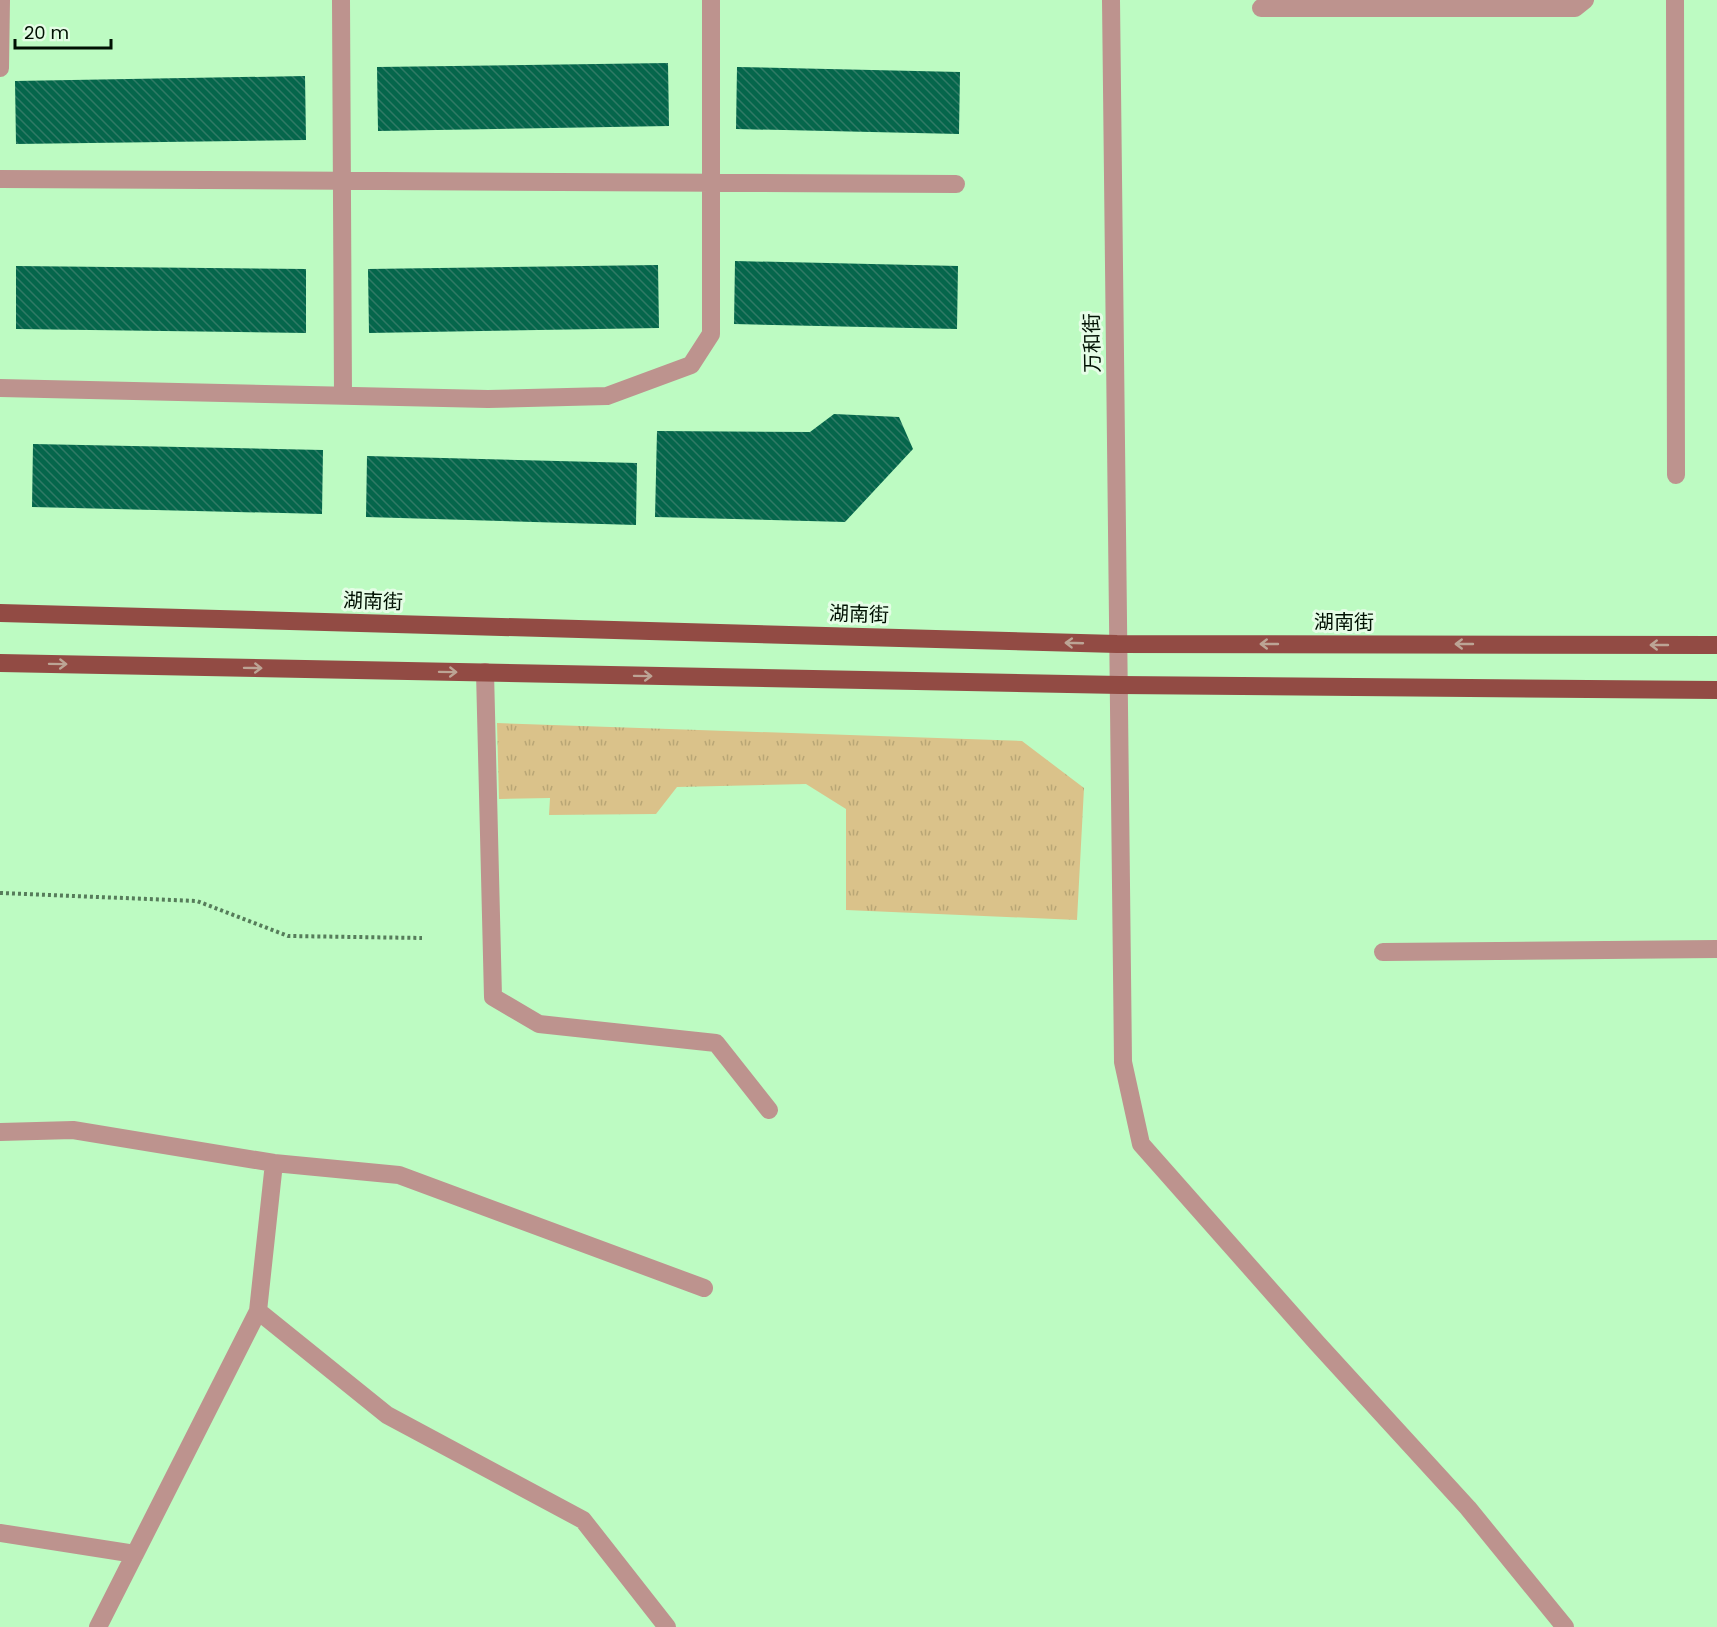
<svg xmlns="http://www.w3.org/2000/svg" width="1717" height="1627" font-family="Poppins,'Noto Sans SC',sans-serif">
<defs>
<pattern id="park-tufts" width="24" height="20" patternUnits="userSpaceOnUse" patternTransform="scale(1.5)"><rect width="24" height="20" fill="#dac28a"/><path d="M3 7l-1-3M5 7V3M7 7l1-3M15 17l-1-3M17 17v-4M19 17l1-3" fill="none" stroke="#b9a675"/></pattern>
<pattern id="building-back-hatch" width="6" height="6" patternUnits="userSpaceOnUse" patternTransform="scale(1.5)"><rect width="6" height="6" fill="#05664b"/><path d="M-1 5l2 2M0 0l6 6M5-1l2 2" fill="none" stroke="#307a65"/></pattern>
</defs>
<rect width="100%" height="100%" fill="#bdfbc2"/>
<path fill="url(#park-tufts)" d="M497 723 1022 741 1084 788 1077 920 846 910V809L806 784 677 787 656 814 549 815 550 798 499 799Z"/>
<path fill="url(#building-back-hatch)" d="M668 63 669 126 378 131 377 67Z
M737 67 960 72 959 134 736 129Z
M305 76 306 140 16 144 15 81Z
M735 261 958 266 957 329 734 324Z
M658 265 659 328 369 333 368 269Z
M16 266 306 269V333L16 329Z
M834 414 899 417 913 449 845 522 655 517 657 431 810 432Z
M33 444 323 450 322 514 32 507Z
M367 456 637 463 636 525 366 517Z"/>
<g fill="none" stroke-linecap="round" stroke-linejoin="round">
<path stroke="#567c5a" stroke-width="4" stroke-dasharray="3 3" stroke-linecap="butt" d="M0 893 197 901 288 936 422 938"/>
<path stroke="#bd938e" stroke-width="18" d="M341 0 343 395
M1111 0 1123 1062 1141 1144 1317 1343 1468 1508 1565 1627
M1675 0 1676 475
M1261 8H1575L1585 0
M0 68 1 0
M0 179 956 184
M0 388 488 399 607 396 691 365 711 334V0
M485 672 493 997 539 1024 716 1043 769 1110
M1383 952 1717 949
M0 1132 73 1130 274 1163 399 1175 704 1288
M258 1311 387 1415 583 1520 667 1627
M0 1533 135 1554
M98 1627 258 1311 274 1163"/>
<path stroke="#924b44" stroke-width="18" d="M0 613 1117 644 1717 645
M0 663 1120 685 1717 690"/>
</g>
<defs><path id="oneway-shaft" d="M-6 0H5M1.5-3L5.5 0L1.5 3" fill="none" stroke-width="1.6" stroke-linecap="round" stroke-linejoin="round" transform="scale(1.5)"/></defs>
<g stroke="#bca495">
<use href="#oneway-shaft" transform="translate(1074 643) rotate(-178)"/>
<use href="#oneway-shaft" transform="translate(1269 644) rotate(-180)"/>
<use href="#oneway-shaft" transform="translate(1464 644) rotate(-180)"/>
<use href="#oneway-shaft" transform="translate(1659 645) rotate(-180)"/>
<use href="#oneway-shaft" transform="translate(58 664) rotate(1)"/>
<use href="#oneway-shaft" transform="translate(253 668) rotate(1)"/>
<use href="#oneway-shaft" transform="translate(448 672) rotate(1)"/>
<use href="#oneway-shaft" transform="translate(643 676) rotate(1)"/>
</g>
<g text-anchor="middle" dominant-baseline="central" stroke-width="6" stroke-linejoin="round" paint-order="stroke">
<g font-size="20" fill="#001102" stroke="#e5fde6">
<text transform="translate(1092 343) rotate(-91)">万和街</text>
<text transform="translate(373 601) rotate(2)">湖南街</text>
<text transform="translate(859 614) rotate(2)">湖南街</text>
<text x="1344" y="622">湖南街</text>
</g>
</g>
<path d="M15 39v9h96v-9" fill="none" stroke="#001102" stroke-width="3"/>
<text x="24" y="39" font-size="18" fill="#001102" stroke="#e5fde6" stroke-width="4.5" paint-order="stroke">20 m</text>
</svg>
